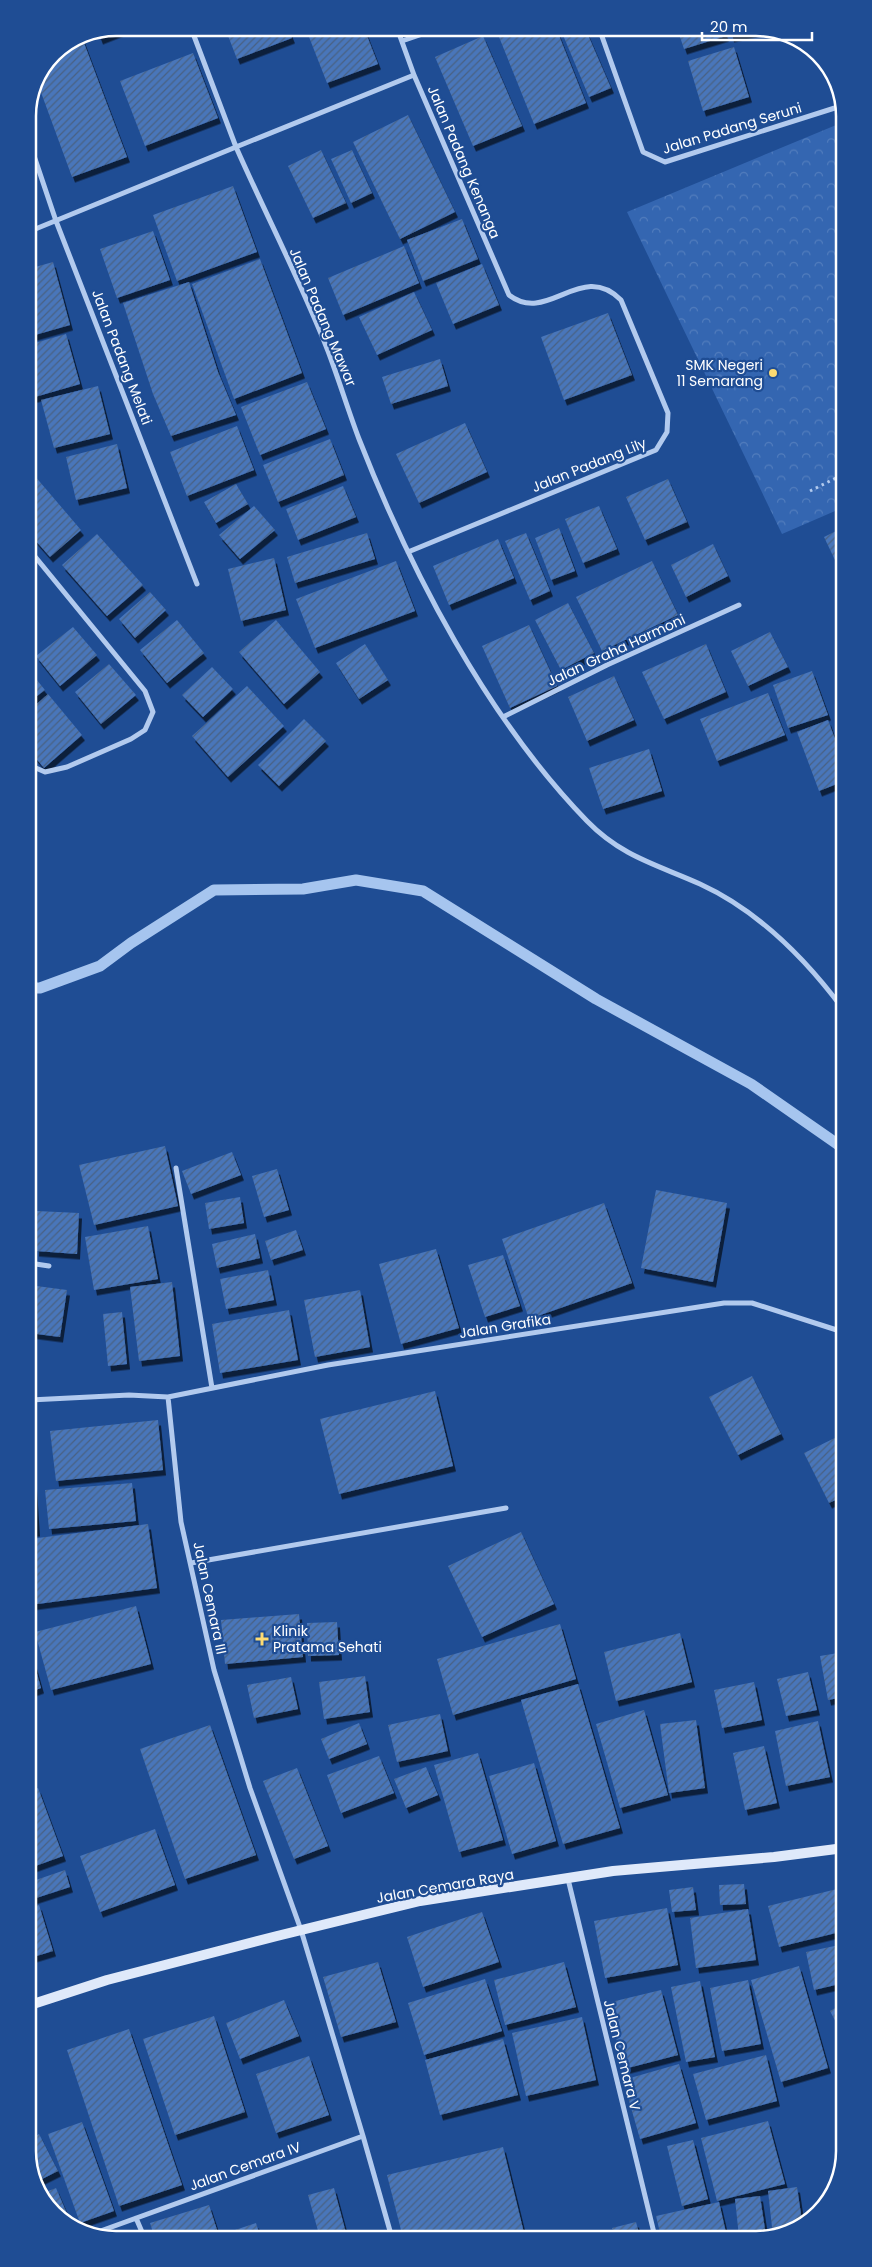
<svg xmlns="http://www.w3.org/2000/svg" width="872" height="2267" font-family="Poppins,sans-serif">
<defs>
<pattern id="park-crowns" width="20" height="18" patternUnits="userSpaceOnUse" patternTransform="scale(1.25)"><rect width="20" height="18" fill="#3466b1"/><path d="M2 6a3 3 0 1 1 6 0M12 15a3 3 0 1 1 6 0" fill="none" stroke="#527dbd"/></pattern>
<pattern id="building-hatch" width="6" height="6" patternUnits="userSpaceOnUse" patternTransform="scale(1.25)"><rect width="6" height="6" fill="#4876ba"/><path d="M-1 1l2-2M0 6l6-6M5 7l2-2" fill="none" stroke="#4a6183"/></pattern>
<filter id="shadow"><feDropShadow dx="3" dy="5.5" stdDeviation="0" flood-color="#0009"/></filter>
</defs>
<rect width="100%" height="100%" fill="#1f4d94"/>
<path fill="url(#park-crowns)" d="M841 123 842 508 782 534 627 212Z"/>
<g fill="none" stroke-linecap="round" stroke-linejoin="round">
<path stroke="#a6c5ef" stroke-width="11" d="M29 988H40L100 966 131 943 214 890 303 889 356 880 423 891 596 999 751 1084 843 1148"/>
</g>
<path fill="url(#building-hatch)" filter="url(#shadow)" d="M116 27 128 28 100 39 97 31Z
M225 28H288L292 38 237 59Z
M333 28H364L378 64 327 83 309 37Z
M523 28H556L586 103 534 124 499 37Z
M560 28H585L611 88 589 97Z
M677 28H723L726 36 684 49Z
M729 28H762L765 29 731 37Z
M81 35 127 157 72 177 39 87 54 53Z
M483 36 522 126 473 146 435 57Z
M734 47 749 97 703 111 688 61Z
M193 53 218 118 145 146 120 81Z
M408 115 455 212 400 239 353 142Z
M321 150 346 203 313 218 288 166Z
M352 150 372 193 351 203 331 159Z
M233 186 257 252 177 281 153 215Z
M462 219 478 259 423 281 407 240Z
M153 231 170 280 117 298 100 249Z
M404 246 419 283 343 315 328 278Z
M260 259 302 373 234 399 192 284Z
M53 262 70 325 28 337V269Z
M482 264 499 305 453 324 436 283Z
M189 282 218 372 236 415 171 436 153 394 123 303Z
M414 292 432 330 377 355 359 317Z
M608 313 632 375 564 400 541 337Z
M66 334 80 384 28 399V345Z
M440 359 448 386 391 404 382 377Z
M307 382 326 429 260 455 241 407Z
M98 386 110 434 54 448 41 400Z
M465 423 487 472 419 503 396 454Z
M237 426 254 470 187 496 170 452Z
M330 439 344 475 278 502 263 465Z
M117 444 127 488 76 500 66 457Z
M28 468 81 530 50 557 28 532Z
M668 479 687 522 645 540 626 497Z
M236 484 248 504 216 523 204 502Z
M343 486 356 517 298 540 286 509Z
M254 506 275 530 240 559 219 535Z
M599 506 617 549 583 563 565 519Z
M559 528 575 571 551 580 535 538Z
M842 528V575L824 537Z
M367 533 375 559 295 583 287 557Z
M526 533 550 591 530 600 505 541Z
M97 534 143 585 107 616 62 565Z
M498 539 514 578 449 605 433 566Z
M713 544 728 576 686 597 671 565Z
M274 558 286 610 241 621 228 569Z
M396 561 415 611 315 648 296 599Z
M652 561 678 615 602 651 576 597Z
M150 592 166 610 135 638 119 619Z
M568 603 594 653 561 670 535 620Z
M177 620 204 653 167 683 140 650Z
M276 620 320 672 284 704 239 652Z
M529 625 557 686 510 708 482 646Z
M73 627 97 655 60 686 36 656Z
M770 632 788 667 748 686 731 651Z
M365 644 388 680 359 699 336 663Z
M706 644 726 692 664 719 642 672Z
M109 664 136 695 101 724 75 692Z
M212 667 233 689 203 717 182 695Z
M28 669 45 690 29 702Z
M812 671 828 715 788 728 773 685Z
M614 676 634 720 587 741 568 697Z
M247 686 284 726 228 777 192 736Z
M768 693 785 735 717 761 700 719Z
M48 694 82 735 44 768 29 750V711Z
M304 719 326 741 279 786 258 765Z
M828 720 842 758V782L819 791 797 732Z
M649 749 662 791 603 809 589 768Z
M165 1146 178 1206 94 1225 79 1165Z
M232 1152 241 1175 191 1194 182 1171Z
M277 1169 289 1210 264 1217 252 1176Z
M656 1190 727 1203 713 1282 641 1268Z
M240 1197 244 1223 209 1229 205 1203Z
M604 1203 632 1283 529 1319 502 1239Z
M37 1211 79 1213 77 1254 36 1251Z
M148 1226 158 1279 94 1290 85 1237Z
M296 1230 303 1250 271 1260 265 1241Z
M255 1234 260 1258 217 1268 212 1244Z
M436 1249 459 1328 401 1344 379 1264Z
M503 1255 520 1306 485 1317 468 1265Z
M268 1270 274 1300 226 1309 220 1279Z
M172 1282 180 1356 139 1361 130 1287Z
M29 1285 67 1290 60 1337 29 1333Z
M360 1290 370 1347 315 1357 304 1300Z
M289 1310 298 1360 220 1373 212 1324Z
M122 1312 127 1364 108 1366 103 1314Z
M752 1376 781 1434 738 1455 709 1397Z
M435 1391 453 1466 339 1494 320 1419Z
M30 1420 37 1531 30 1532Z
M158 1420 163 1470 56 1481 50 1431Z
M843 1434 844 1496 829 1503 804 1453Z
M132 1483 136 1521 49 1529 45 1490Z
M148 1524 157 1588 30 1605V1539Z
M521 1532 554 1604 482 1637 448 1566Z
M136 1606 151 1664 51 1690 35 1632Z
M299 1614 303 1657 225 1664 221 1620Z
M337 1622 339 1655 308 1656 307 1623Z
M560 1624 576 1679 453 1715 437 1659Z
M680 1633 692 1682 616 1701 604 1652Z
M30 1649 41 1688 30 1692Z
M844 1652V1697L828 1700 820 1656Z
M808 1672 817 1710 786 1716 777 1679Z
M365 1676 370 1712 324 1719 319 1682Z
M291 1677 298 1709 254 1718 247 1685Z
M754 1682 762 1720 722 1728 714 1690Z
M578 1684 620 1828 563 1844 521 1700Z
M644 1710 668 1795 620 1808 596 1724Z
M440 1714 448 1751 397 1762 388 1725Z
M844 1718V1756H843L836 1720Z
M696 1720 705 1788 669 1793 660 1724Z
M818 1721 830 1777 786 1786 775 1731Z
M359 1723 367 1744 329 1759 321 1739Z
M210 1725 256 1855 185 1879 140 1749Z
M764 1746 777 1803 745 1810 733 1753Z
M478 1753 503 1840 459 1852 434 1765Z
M379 1756 394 1793 341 1813 327 1775Z
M534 1763 556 1841 512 1854 489 1776Z
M426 1767 438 1795 406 1808 394 1779Z
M297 1768 328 1846 294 1859 263 1781Z
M38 1788 63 1856 30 1868V1791Z
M155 1829 175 1885 100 1912 80 1856Z
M65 1870 70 1887 30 1900V1882Z
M744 1884 746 1904 720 1905 719 1885Z
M693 1887 696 1910 672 1912 669 1890Z
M841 1888 844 1898V1931L779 1947 768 1906Z
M39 1905 53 1951 30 1958V1908Z
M667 1908 678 1965 605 1978 594 1921Z
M748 1909 756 1960 696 1968 690 1918Z
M482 1912 499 1962 423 1987 407 1937Z
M844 1944V1983L814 1990 806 1952Z
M378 1962 396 2022 341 2037 323 1977Z
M564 1962 576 2007 505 2025 494 1980Z
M799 1966 828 2068 781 2082 751 1980Z
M485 1979 502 2031 424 2055 408 2003Z
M748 1980 761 2044 722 2051 710 1988Z
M700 1981 715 2057 686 2062 671 1987Z
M661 1990 678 2055 624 2069 607 2003Z
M284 2000 299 2036 240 2059 226 2023Z
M844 2003V2038L830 2011Z
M214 2016 245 2112 175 2135 143 2039Z
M582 2017 596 2080 526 2096 512 2033Z
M129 2029 182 2185 119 2206 67 2050Z
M503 2039 518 2095 440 2115 425 2060Z
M766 2055 777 2101 706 2120 693 2074Z
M309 2056 329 2115 276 2133 256 2074Z
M679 2064 696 2123 640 2139 623 2080Z
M768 2121 785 2184 717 2201 701 2138Z
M82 2122 114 2211 80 2223 48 2134Z
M39 2134 58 2171 36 2182 31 2174V2139Z
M693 2140 708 2199 682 2206 667 2146Z
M503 2147 525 2237 403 2238 387 2175Z
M797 2187 802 2221 779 2236H773L768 2191Z
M56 2188 71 2223 58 2218 43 2193Z
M334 2188 346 2233 320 2238 308 2195Z
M760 2196 766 2236 739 2237 735 2199Z
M719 2202 727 2237H661L656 2216Z
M209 2205 220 2239H155L150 2223Z
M636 2222 640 2237H615L612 2228Z
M256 2223 261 2239H235L232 2231Z
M374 2232 376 2238H353Z"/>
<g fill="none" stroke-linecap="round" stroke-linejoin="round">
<path stroke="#b2caee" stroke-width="3" stroke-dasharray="2.5 4" stroke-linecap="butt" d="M810 491 842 475"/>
<path stroke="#b2caee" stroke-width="5" d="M191 28 236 147 414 75 509 295C548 325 581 260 621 300L668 413 667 432 656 450 408 552
M397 28 414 75
M599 28 643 152 665 162 841 106
M402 41 440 28
M28 138 56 221 197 584
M28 232 236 147C266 215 301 282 328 351 339 380 348 410 359 439 411 572 487 718 587 821 622 857 658 865 700 884 759 911 805 958 843 1009
M28 548 145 691 153 712 145 730 131 739 67 767 45 772 29 765
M503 717 607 665 739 605
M176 1168 212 1388
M29 1263 49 1266
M168 1397 328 1365 724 1303H752L843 1332
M30 1400 129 1395 168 1397 181 1522 214 1670 250 1788 301 1930 363 2136 95 2233
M191 1563 506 1508
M568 1879 655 2237
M363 2136 392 2238
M136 2218 145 2239"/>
<path stroke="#dfe9fa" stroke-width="10" d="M30 2005 107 1980 277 1936 420 1901 613 1871 774 1857 844 1848"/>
</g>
<g fill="#fcda72" stroke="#1f4d94" stroke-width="2">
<circle cx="773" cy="373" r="5"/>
<path d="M259.5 1631.5h5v5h5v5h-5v5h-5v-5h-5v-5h5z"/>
</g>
<g text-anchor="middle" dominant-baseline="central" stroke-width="4.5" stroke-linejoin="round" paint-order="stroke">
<g font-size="14" fill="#fff" stroke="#1f4d94">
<text transform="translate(732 128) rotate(-17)">Jalan Padang Seruni</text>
<text transform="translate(464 162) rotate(67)">Jalan Padang Kenanga</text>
<text transform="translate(323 317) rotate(67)">Jalan Padang Mawar</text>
<text transform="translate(122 357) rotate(69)">Jalan Padang Melati</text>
<text transform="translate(589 465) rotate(-22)">Jalan Padang Lily</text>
<text transform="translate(616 650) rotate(-25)">Jalan Graha Harmoni</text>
<text transform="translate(505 1326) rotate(-9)">Jalan Grafika</text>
<text transform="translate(210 1598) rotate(78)">Jalan Cemara III</text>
<text transform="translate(445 1886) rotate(-10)">Jalan Cemara Raya</text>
<text transform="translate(622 2055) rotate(76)">Jalan Cemara V</text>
<text transform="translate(245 2166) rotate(-20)">Jalan Cemara IV</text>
</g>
<g font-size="14" fill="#fff" stroke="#1f4d94" text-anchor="end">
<text x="763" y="365">SMK Negeri<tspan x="763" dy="16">11 Semarang</tspan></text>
<text x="273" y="1631" text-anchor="start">Klinik<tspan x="273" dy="16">Pratama Sehati</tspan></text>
</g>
</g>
<path d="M0 0H872V2267H0ZM116 36H756A80 80 0 0 1 836 116V2151A80 80 0 0 1 756 2231H116A80 80 0 0 1 36 2151V116A80 80 0 0 1 116 36Z" fill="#1f4d94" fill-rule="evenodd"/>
<path fill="none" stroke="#fff" stroke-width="2.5" d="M116 36H756A80 80 0 0 1 836 116V2151A80 80 0 0 1 756 2231H116A80 80 0 0 1 36 2151V116A80 80 0 0 1 116 36Z"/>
<path d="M702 32v8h110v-8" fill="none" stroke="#ffffff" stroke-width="2.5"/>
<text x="710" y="32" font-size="15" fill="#ffffff" stroke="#1f4d94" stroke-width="4" paint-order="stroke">20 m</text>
</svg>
